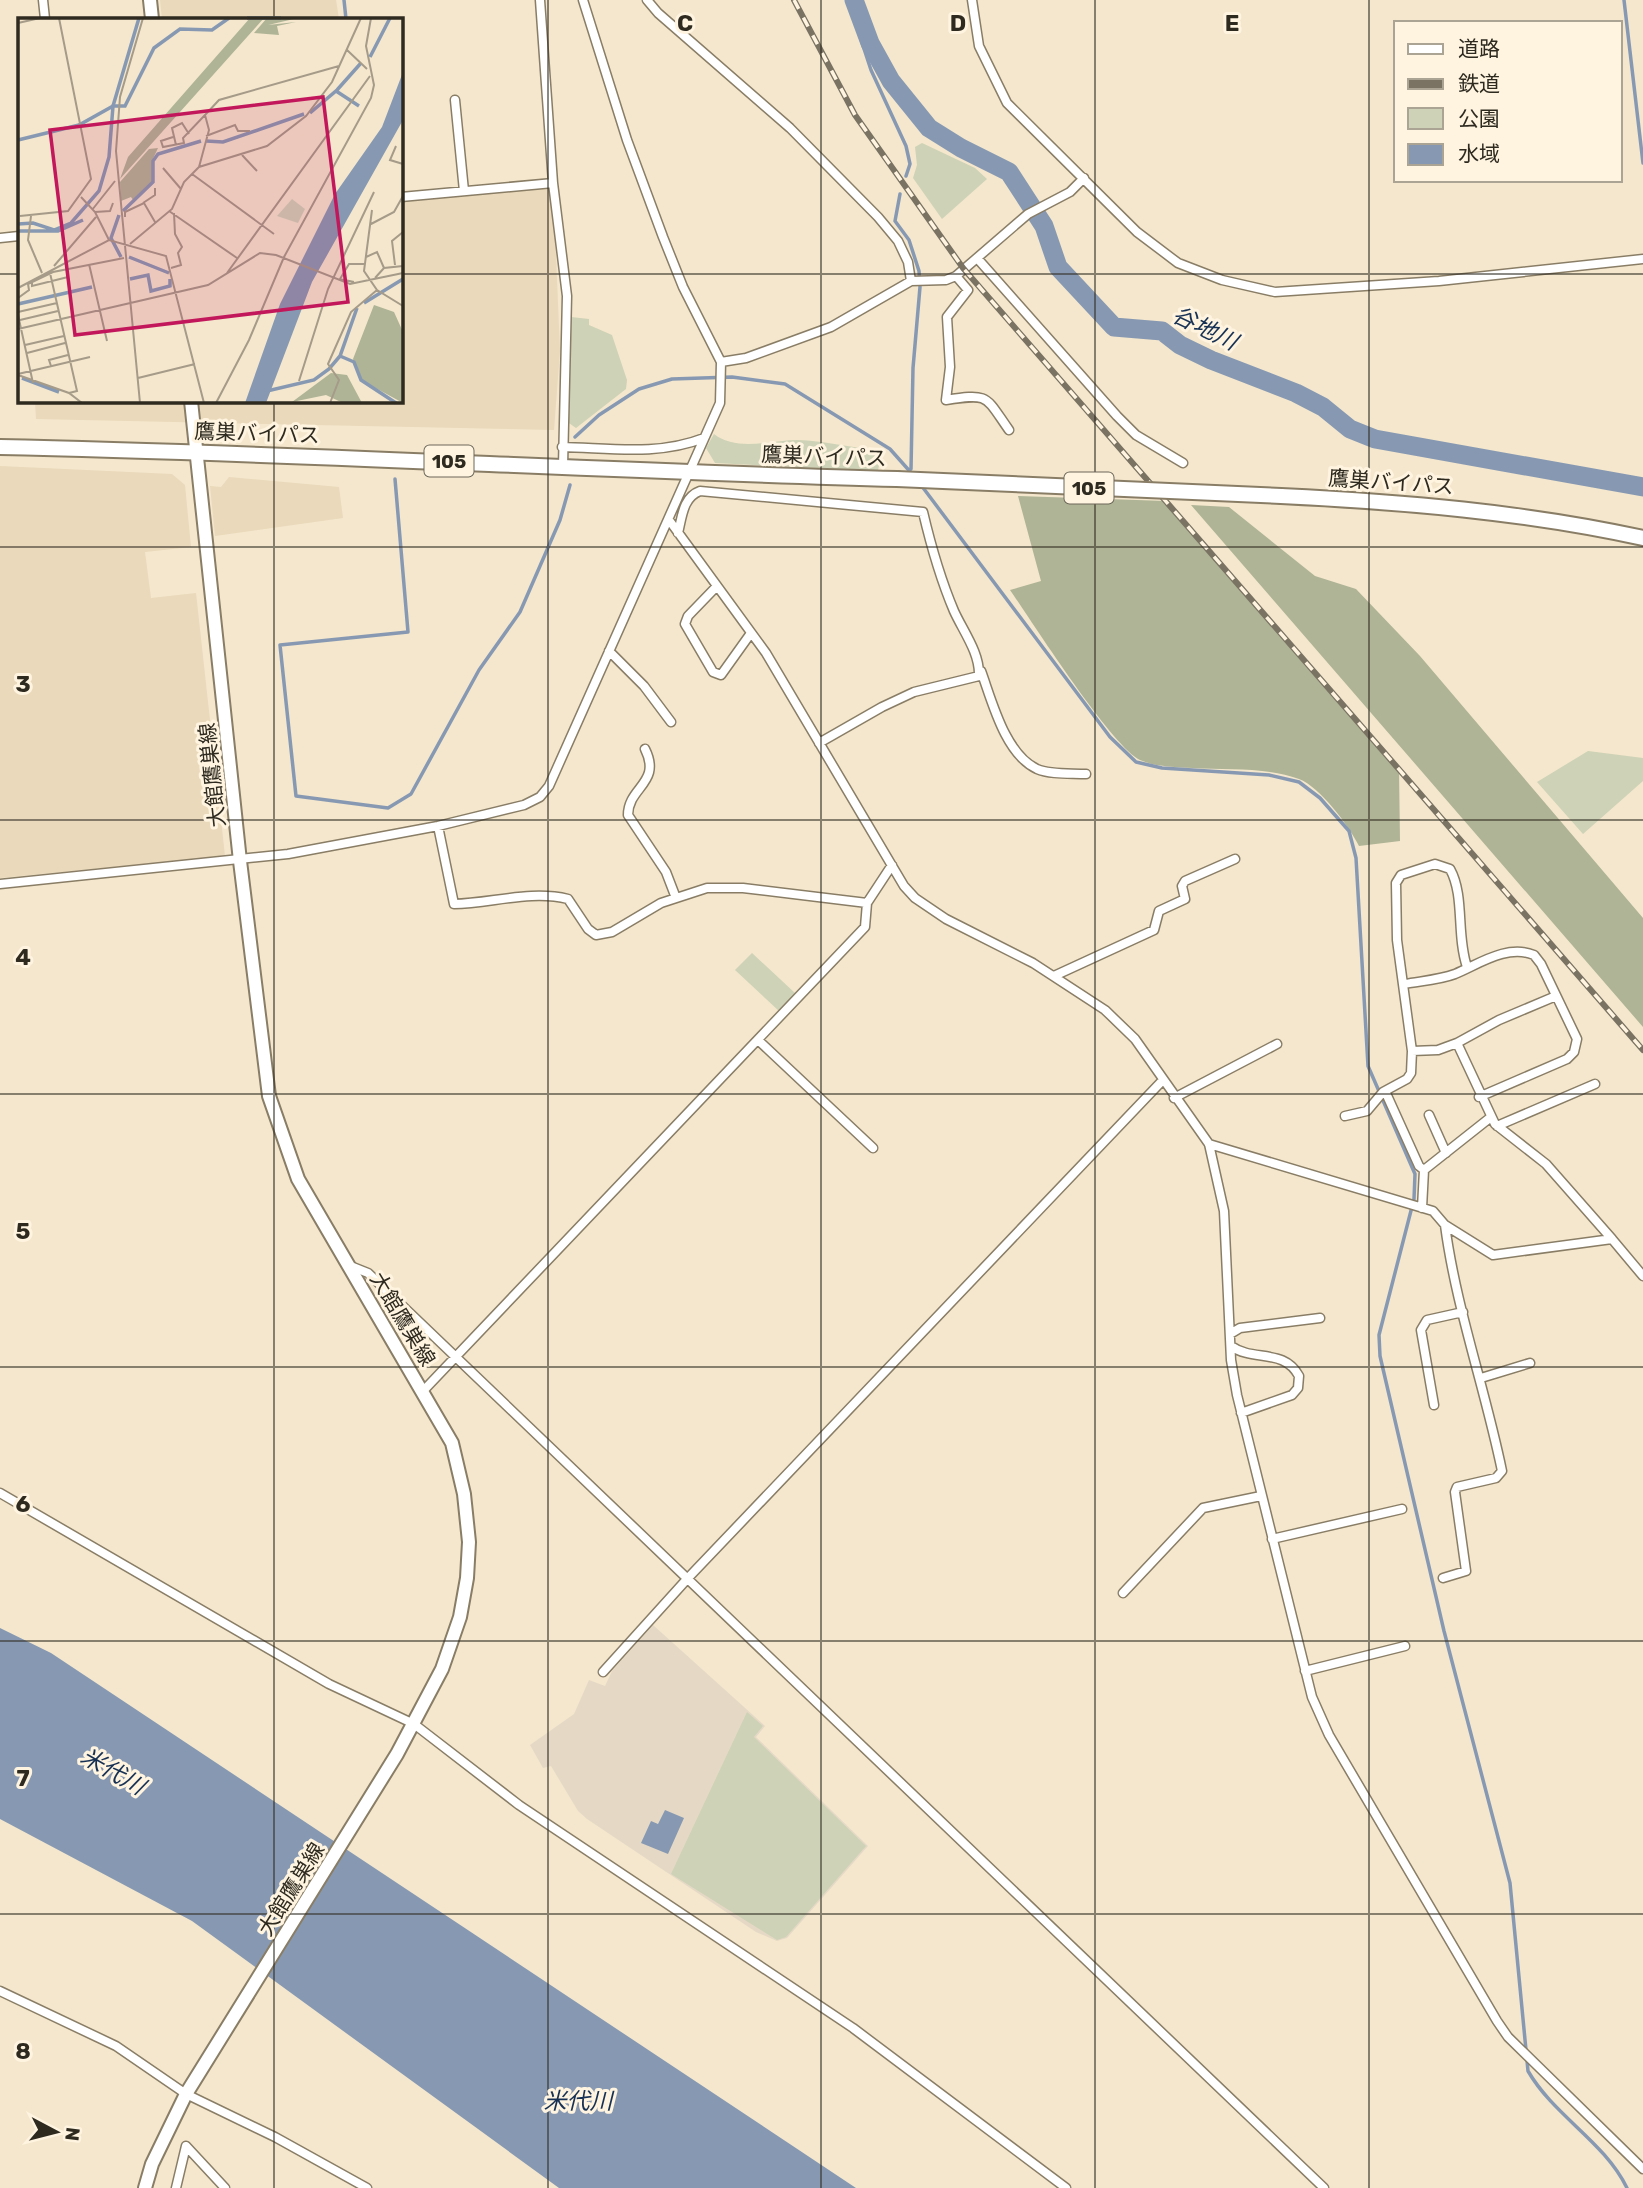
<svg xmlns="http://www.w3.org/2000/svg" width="1643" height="2188" font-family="Rubik,'Noto Sans JP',sans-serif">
<rect width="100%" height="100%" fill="#f4e7cd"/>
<path fill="#ead9ba" d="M160 0H336L339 19H162Z
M553 183 560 351 554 430 36 419 35 401H401V197Z
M0 466 172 474 185 485 191 547 145 552 151 598 196 593 225 856 0 878Z
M229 477 339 487 343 518 215 536 210 486 221 487Z"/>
<path fill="#e5d9c6" d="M653 1625 765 1726 756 1737 868 1846 787 1938 777 1941 756 1932 587 1819 578 1811 551 1766 543 1768 530 1745 574 1714 589 1680 605 1686 612 1671Z"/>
<path fill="#ced2b6" d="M922 143 975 168 987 179 942 219 913 178 917 165 915 147Z
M571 317 589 319V325L612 335 627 380 626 389 576 428 566 421Z
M714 434C737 452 771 440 798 440 823 441 849 447 874 450L881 454 878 471 715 463 706 448Z
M1588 751 1643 758V781L1583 834 1537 782Z
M752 953 795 993 779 1011 735 970Z
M747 1712 763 1726 754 1737 866 1846 786 1937 777 1940 671 1874Z"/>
<path fill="#afb496" d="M1018 496 1166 501 1399 769 1400 841 1359 846C1349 826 1320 787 1299 779 1266 767 1227 770 1193 768 1175 767 1156 767 1140 760 1112 747 1032 622 1010 590L1041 581Z
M1191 505 1229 507 1315 576 1356 589 1420 656 1643 918V1027Z"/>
<path fill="#8799b2" d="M0 1628 51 1653 856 2188H559L192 1921 0 1819Z
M665 1810 684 1818 668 1854 641 1843 651 1821 658 1824Z"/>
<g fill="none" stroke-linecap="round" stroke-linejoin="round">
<path stroke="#8799b2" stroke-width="3.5" d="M344 0 346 19
M848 0 871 70 906 146 910 164 906 176
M1624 0 1643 163
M900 194 895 221 909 240 919 271 920 287 913 368 911 469
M575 437 599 415 639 389 672 379 732 377 785 384 890 449 914 476
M395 479 408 632 280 645 296 796 388 808 411 794 479 670 520 612 560 520 570 485
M921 485 1110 737 1136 762 1162 768 1269 775 1299 782 1320 798 1349 831 1356 858 1368 1066 1415 1174 1414 1199 1379 1335 1380 1356 1444 1631 1510 1883 1528 2071C1554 2116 1604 2141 1627 2188"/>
<path stroke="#8799b2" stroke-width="19" d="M854 0 870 43 891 81 929 128 961 148 1009 172 1044 226 1058 267 1114 327 1162 331 1180 345 1211 360 1296 393 1323 407 1350 429 1375 439 1643 487"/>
<g stroke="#897d66" stroke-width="11">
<path id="minor" d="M43 0 45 19
M540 0 553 183 567 296 563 466
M647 0 658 13 790 128 878 217 898 241 908 262 911 281
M972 0 979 46 1007 103 1137 232 1178 263 1222 280 1275 292 1439 281 1643 259
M455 100 464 191
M401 197 553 183
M0 238 19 236
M977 258 1117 416 1136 435 1183 463
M956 276 968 290 947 317 950 367 946 400C990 393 985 396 1009 430
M721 362 746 358 831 327 911 281 946 280 956 276 1028 214 1070 192 1084 178
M562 447C610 448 658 456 704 438
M669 520 766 653 904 886 915 898 946 919 1033 963 1105 1010 1135 1039 1209 1144 1224 1211 1231 1360 1237 1395 1312 1697 1329 1735 1497 2021 1508 2037 1643 2169
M678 533C682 517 683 497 700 491L923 512C931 546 940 578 954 611 963 631 980 653 979 676L914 692 882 707 819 743
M717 586 688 616 685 624 713 672 721 675 751 633
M609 651 644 686 671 722
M981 671C992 701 1005 754 1037 769 1051 775 1072 773 1086 774
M645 749C662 783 628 787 628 815L666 872 676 898
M438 826 454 904C492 903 531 890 568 899L588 929 596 935 612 932 661 903 707 888H743L867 903
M0 884 288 854 438 826 524 805 540 797 549 786 720 403 721 362 683 287 663 237 627 140 583 0
M1467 967C1456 934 1465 896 1450 869L1435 864 1401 875 1396 883 1397 940 1412 1051 1438 1050 1457 1043 1495 1124 1546 1164 1612 1239
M1054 976 1154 930 1159 911 1185 899 1182 886 1185 881 1235 859
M1405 984C1421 981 1439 980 1455 974 1479 964 1507 944 1534 955L1541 964 1577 1039 1574 1052 1567 1059 1479 1097
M758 1040 873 1148
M1457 1043 1499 1020 1556 996
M1385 1091 1419 1166 1424 1170
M1174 1098 1277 1044
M1429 1115 1446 1153
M1345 1116 1367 1111 1383 1092 1407 1079 1411 1073 1412 1051
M1497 1126 1595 1084
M1209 1144 1433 1211 1445 1225 1493 1255 1612 1239 1643 1276
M1422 1208 1424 1170 1491 1117
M348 1265 368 1273 1324 2188
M1230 1334 1240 1328 1320 1318
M1231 1346C1253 1362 1284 1348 1299 1376L1298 1388 1292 1395 1241 1413
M1481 1378 1530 1363
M424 1390 865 927 867 903 892 865
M1434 1405 1421 1330 1427 1320 1463 1312
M0 1493 329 1684 414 1724 519 1805 853 2028 1066 2188
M1272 1539 1402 1509
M1443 1578 1466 1571 1455 1492 1457 1487 1496 1478 1502 1471C1485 1388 1456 1308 1445 1225
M1123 1593 1203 1508 1261 1496
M1305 1671 1405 1646
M603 1672 688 1578 1162 1081
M0 1991 116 2046 186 2094 275 2137 367 2188
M176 2188 186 2146 225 2188"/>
</g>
<g stroke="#897d66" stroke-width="16">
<path id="secondary" d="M150 0 152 19
M145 2188 152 2164 186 2094 397 1754 442 1669 460 1617 467 1578 469 1542 464 1494 452 1443 298 1179 269 1096 240 861 191 401"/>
</g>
<g stroke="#897d66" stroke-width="18">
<path id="trunk" d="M0 447C299 453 598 471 897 479
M1281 496C1403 502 1524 512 1643 538"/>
</g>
<use href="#minor" stroke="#fff" stroke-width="8"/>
<use href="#secondary" stroke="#fff" stroke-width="12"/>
<use href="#trunk" stroke="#fff" stroke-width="14"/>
<g stroke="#7a7262" stroke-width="6">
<path id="rail" d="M794 0 855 115 963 268 1643 1050"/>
</g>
<use href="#rail" stroke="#fff4e0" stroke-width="3.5" stroke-dasharray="10" stroke-linecap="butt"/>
<g stroke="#897d66" stroke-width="18" stroke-linecap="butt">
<path id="trunk-bridge" d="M897 479 1281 496"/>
</g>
<use href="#trunk-bridge" stroke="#fff" stroke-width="14"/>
</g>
<path fill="none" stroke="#2e2a20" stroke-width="2" stroke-opacity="0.55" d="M274 0V19M548 0V2188M821 0V2188M1095 0V2188M1369 0V2188M0 274H19M401 274H1643M274 401V2188M0 547H1643M0 820H1643M0 1094H1643M0 1367H1643M0 1641H1643M0 1914H1643"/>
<g text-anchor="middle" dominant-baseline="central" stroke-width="6" stroke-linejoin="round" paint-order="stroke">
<g fill="#fff4e0" stroke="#6d675a" stroke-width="2">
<rect x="424.5" y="445.5" width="49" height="31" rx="5"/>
<rect x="1064.5" y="472.5" width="49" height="31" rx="5"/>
</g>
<g font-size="19" font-weight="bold" fill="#2e2a20">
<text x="449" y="461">105</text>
<text x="1089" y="488">105</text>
</g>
<g font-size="21" fill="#2e2a20" stroke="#fff4e0">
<text transform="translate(257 433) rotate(2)">鷹巣バイパス</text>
<text transform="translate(824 456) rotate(2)">鷹巣バイパス</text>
<text transform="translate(1391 482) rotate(4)">鷹巣バイパス</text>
<text transform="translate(212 775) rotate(-96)">大館鷹巣線</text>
<text transform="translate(403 1319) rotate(59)">大館鷹巣線</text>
<text transform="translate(291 1889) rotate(-58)">大館鷹巣線</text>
</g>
<g font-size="23" font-style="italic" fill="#173154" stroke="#fff4e0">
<text transform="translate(1205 328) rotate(26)">谷地川</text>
<text transform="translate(113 1771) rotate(30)">米代川</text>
<text x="578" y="2101">米代川</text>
</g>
</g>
<g transform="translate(18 18)">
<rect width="385" height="385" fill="#f4e7cd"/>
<path d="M274 181 287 191 280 205 259 198Z" fill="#ced2b6"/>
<path d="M232 0H246L102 161 110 139ZM249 0 258 1 280 0 250 7 278 4 259 8 261 17 236 15ZM140 130 134 143V164L115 182 113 179 103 183 102 164 131 131ZM356 287 376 294 385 314V385L343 362 335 341ZM313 355 329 357 344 385H325L308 377 274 384Z" fill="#afb496"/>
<path d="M385 54V102L294 264 248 385H227L262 286 317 176 364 109Z" fill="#8799b2"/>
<path fill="none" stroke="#8799b2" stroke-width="3.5" d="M229 0H263M352 39 372 0M319 72 343 45M292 95 318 73 341 88M0 122 61 107 95 88 121 0M188 123 205 124 286 96M105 193 135 164V143L140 136 183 123M101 197 93 220 103 239M0 206 15 205 36 212 53 205 81 173 91 139 95 88H107L136 30 162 11 194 12 211 0M0 213H40L65 202M111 239 151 255M112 261 130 257 133 273 152 268V261M346 285 385 261M0 286 74 269M322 338 336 344 343 362 378 385M4 360 41 374M249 373 296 362 311 351 322 338 339 290"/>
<path fill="none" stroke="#a59b88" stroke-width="2" d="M0 5 22 0M329 32 349 51M188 118 217 107 220 113H232M155 119 143 123 145 129 166 125 165 120 187 97M158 127 154 110 164 105 171 116M378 128 372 142 385 146M224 137 239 153M181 149 191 112 187 97 201 82 321 48M145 150 163 171M174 156 256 216M63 179 77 194 91 222M125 185 137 177V170M74 192 97 163M354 192 346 253 359 272 385 288M151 193 219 240M77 194 92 193 95 185M2 198 50 193 73 161 41 0M13 198 10 222 24 255M107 199V194L126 185 137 204M353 206 376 194 385 178M112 226 154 191 166 164 181 149 249 128 288 98 314 64 343 0M348 239 359 234 366 250M71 246 89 323M377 247 374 223 385 214M36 248 78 199M153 250 163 247 160 235 164 229 157 216 156 195M32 255 59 373 51 375M209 255 352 58M357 260 366 250 385 248M14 264V268L50 259M336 264 322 261 331 246H346M0 270 91 222 148 238 186 385M0 280 11 272 10 266 35 254 106 240M0 294 39 285M0 297 15 365M2 302 40 293M0 311 190 267 242 235 258 237 332 266 385 255M7 327 46 318M9 335 47 325M33 348 31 342 50 337M0 356 72 339M0 357 51 375 64 385M120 360 177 346M281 363 310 271 356 174M122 385 98 133 102 79 125 0M198 385 231 322 266 239 353 80 356 67 348 28 353 0M312 385 321 362 310 346 333 294 359 272"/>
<path fill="#c2185b" fill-opacity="0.15" stroke="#c2185b" stroke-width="3.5" d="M305 79 330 284 57 317 32 112Z"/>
<rect width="385" height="385" fill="none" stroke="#2e2a20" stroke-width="3.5"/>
</g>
<g font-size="23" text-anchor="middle" font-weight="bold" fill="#2e2a20" stroke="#fff4e0" stroke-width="6" stroke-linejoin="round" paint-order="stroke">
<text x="685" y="31">C</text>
<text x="958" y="31">D</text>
<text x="1232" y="31">E</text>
<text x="23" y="692">3</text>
<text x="23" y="965">4</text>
<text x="23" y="1239">5</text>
<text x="23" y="1512">6</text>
<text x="23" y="1786">7</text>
<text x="23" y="2059">8</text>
</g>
<rect x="1394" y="21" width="228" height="161" fill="#fff4e0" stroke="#aba393" stroke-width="2"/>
<rect x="1408" y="44" width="35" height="10" fill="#ffffff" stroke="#aba393" stroke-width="2"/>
<text x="1458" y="56" font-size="21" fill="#2e2a20">道路</text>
<rect x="1408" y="79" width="35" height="10" fill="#7a7262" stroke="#aba393" stroke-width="2"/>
<text x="1458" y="91" font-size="21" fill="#2e2a20">鉄道</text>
<rect x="1408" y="108" width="35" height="21" fill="#ced2b6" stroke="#aba393" stroke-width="2"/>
<text x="1458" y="126" font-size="21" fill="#2e2a20">公園</text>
<rect x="1408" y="144" width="35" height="21" fill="#8799b2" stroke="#aba393" stroke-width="2"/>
<text x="1458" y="161" font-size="21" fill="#2e2a20">水域</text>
<g transform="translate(56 2132) rotate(97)" stroke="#fff4e0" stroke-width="5" paint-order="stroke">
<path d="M0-5L12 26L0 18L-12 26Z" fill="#2e2a20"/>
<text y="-10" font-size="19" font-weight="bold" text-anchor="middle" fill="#2e2a20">N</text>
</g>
</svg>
